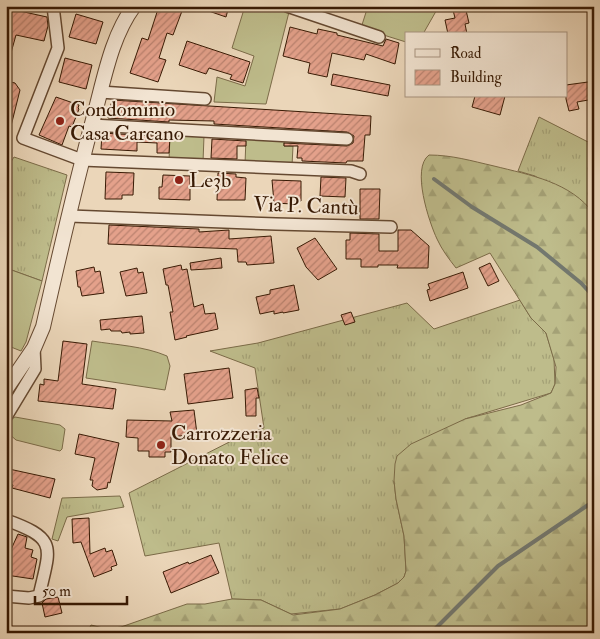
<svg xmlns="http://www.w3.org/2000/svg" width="600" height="639" font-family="'IM FELL Double Pica',serif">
<defs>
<pattern id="grass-tufts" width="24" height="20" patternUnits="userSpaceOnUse" patternTransform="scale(1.25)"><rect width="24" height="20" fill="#bebc8b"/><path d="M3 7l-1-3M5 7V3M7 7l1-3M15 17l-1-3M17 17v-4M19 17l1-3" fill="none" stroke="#a4a176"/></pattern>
<pattern id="forest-firs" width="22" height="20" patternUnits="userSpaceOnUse" patternTransform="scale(1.25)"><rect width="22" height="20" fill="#bebc8b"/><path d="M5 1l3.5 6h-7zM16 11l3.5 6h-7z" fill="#a4a176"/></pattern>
<pattern id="building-hatch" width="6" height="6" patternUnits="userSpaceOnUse" patternTransform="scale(1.25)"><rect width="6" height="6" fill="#e4a18b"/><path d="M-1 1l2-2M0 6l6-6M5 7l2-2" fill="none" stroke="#ba826f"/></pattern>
</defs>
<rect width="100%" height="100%" fill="#ebd6b9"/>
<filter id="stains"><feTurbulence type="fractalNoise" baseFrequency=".004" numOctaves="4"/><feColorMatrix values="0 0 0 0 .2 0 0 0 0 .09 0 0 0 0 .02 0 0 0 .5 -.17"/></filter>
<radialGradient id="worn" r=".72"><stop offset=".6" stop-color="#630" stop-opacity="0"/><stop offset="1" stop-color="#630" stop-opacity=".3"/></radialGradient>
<path fill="url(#grass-tufts)" stroke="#7b6b48" d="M539 117 594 145V215L535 176 518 171Z
M14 157 67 175 42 281 6 268V170Z
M520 300 531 318 546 333 554 359 555 384 551 393 465 419 394 481 396 499 404 536 406 571 404 577 398 583 375 595 340 609 291 614 261 600 232 599 219 543 145 556 129 493 245 434 264 428 255 368 210 351 258 343 407 303 434 329Z
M120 496 124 507 67 517 58 541 52 539 62 498Z"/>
<path fill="url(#forest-firs)" stroke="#7b6b48" d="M429 155C452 155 472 161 494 166 530 175 571 182 594 214V633H87L91 625 107 629 121 627 187 604H205L232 599 261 600 293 615 340 609 375 595 398 583 404 577 406 571 404 536 396 499 394 481 395 464 397 456 411 444 465 419 521 405 551 393 555 384 556 367 546 333 531 318 490 253 456 268C449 259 442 250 437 239 429 222 411 168 429 155Z"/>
<path fill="#bebc8b" stroke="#7b6b48" d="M245 6H270L289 12 266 104 214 102 217 77 245 86 254 56 232 48Z
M368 6H439L423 34H406V42L361 28Z
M170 135 204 136 203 162 169 161Z
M246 138 284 140V146H293L292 166 245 164Z
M6 268 42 281 26 342 21 351 6 345Z
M92 341C116 345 144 346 167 356L170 366 165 390 86 378Z
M15 417 60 425 65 429 62 449 60 451 16 440 8 433C7 426 8 421 15 417Z"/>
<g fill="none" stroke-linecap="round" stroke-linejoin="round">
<path stroke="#73786f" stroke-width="4" d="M434 179 472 207 537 247 581 283 594 297
M431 633 498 566 594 501"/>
</g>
<path fill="url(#building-hatch)" stroke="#381a04" d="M159 6H169L182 11 173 35 167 33 159 58 166 60 158 82 130 73 142 38 148 40Z
M200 6H229L226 17 200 8Z
M452 6H465L469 23 465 24 467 34H448L445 20 455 18Z
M6 8 47 17 48 26 44 41 16 35 9 60 6 59Z
M76 14 103 22 96 44 69 37Z
M290 27 317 34 318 29 337 33V35L383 46 386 39 399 43 395 64 366 54 364 60 332 53 327 77 308 73 310 63 283 56Z
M187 41 250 62 243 83 230 79 232 75 209 68 206 74 179 65Z
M65 58 92 65 86 89 59 82Z
M333 74 390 85 388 96 331 85Z
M6 81 15 83 20 90 10 130 6 129Z
M588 82 594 84V99L577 102 579 109 569 111 566 99V85Z
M475 96H505L500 115 472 107Z
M56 97 79 105 78 108 79 109 72 127 69 126 62 145 39 135Z
M112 100 371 116 370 135H365L363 161H347L346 163 302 161V158H297L298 146H284V143L347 146 353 143 354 136 347 132 214 124V121L169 120V122L108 118Z
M102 133 170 137 169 153H157V143L137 142V151L101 149Z
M212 139 246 141V146H237V159L211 158Z
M106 172 134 173 133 195H122V199H105Z
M218 173 236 174V177L246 178 245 200H217Z
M163 175 190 176V200L159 199V187H162Z
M321 177 346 178 345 197 320 196Z
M272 180 301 181V201H293V204L274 203Z
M360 189H380L379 219H360Z
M109 225 199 229V232L229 230V239L271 236 274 263 247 265 246 262H238L237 249 108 244Z
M398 230H411L429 246 428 268H397L398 265H378V267H361V259H346V240H350V233L379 234V251H398Z
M315 238 337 269 318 280 306 267 297 248Z
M221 258 222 268 191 270 190 263Z
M490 263 499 281 488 286 479 268Z
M181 265 182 270 187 269 194 307 203 304 205 314 215 313 218 329 186 336 187 337 175 340 170 312H173L168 285H166L163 269Z
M94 267 95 272 100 271 104 293 82 296 80 287H78L76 271Z
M137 268 138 273 143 272 147 293 126 296 120 272Z
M463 272 468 288 430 301 427 290 430 289 428 284Z
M294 285 299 310 283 313V312L274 314V311L260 314 256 297 270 294V290Z
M351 312 355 322 345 325 341 315Z
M142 316 144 333 130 334V332L122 333 121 331H111L110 329 101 330 100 320Z
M63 341 87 344 82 384 116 389 113 409 38 401 40 384 44 385V379L58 381Z
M229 368 233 398 188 404 184 374Z
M257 388 259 398H256V416H246L245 390Z
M194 410 197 434 171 437V452H165V457H149V451H138V438L126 437 127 420 172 421 170 412Z
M79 434 119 443 110 483 108 482 107 488 97 490 92 486 93 480H90L95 458 75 454Z
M9 469 55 479 50 498 12 488 13 485 6 483Z
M89 518 90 554 105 548 106 552 112 550 117 565 111 567 112 570 94 577 81 542 73 543 72 519Z
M18 534 27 537 25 548 33 550 31 557 37 559 33 579 6 575 9 554Z
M211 555 219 573 171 593 163 572 188 562 189 564Z
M58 597 62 613 45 617 42 603 46 599Z"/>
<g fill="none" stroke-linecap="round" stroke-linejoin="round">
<g stroke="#654931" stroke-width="14">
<path id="minor" d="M53 6 58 48 23 138 82 160 351 171 360 174
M287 6 379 37
M100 92 205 99
M92 125 347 139
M70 216 276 224 391 227
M6 417 35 369 34 348
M6 520C59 539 50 547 39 596L29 598 6 596"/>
</g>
<g stroke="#654931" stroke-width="16">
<path id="tertiary" d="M6 389 34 348 43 327C59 256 75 186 94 116 104 80 111 37 134 6"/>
</g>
<use href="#minor" stroke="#f2e4d2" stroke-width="11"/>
<use href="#tertiary" stroke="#f2e4d2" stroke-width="14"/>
</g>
<g fill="#8f2418" stroke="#f2e4d2" stroke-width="2">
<circle cx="60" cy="121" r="5"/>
<circle cx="179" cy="180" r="5"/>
<circle cx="161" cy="445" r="5"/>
</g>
<g text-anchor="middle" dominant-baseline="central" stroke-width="4" stroke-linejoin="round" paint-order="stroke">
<g font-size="21" fill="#381a04" stroke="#f2e4d2" text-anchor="start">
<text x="70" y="109">Condominio<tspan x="70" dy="24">Casa Carcano</tspan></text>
<text x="189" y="180">Le3b</text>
<text x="171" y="433">Carrozzeria<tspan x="171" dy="24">Donato Felice</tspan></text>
</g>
<g font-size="21" fill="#381a04" stroke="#f2e4d2">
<text transform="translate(306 206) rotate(2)">Via P. Cantù</text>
</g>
</g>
<rect width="600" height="639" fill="none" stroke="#ebd6b9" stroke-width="25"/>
<rect x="8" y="8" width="585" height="624" fill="none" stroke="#381a04" stroke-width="2.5"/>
<rect x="12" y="12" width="575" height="614" fill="none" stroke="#381a04"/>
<rect x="405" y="32" width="162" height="65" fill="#f2e4d2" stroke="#a89380"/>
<rect x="415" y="49" width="25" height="8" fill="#f2e4d2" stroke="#a89380"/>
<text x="450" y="58" font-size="15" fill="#381a04">Road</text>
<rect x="415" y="70" width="25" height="15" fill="url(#building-hatch)" stroke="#a89380"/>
<text x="450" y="82" font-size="15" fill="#381a04">Building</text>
<path d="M35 596v8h92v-8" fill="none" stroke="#381a04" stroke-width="2.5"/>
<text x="42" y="596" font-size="15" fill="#381a04" stroke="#f2e4d2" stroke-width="4" paint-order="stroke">50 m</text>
<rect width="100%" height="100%" filter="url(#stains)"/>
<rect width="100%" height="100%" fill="url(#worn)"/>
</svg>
